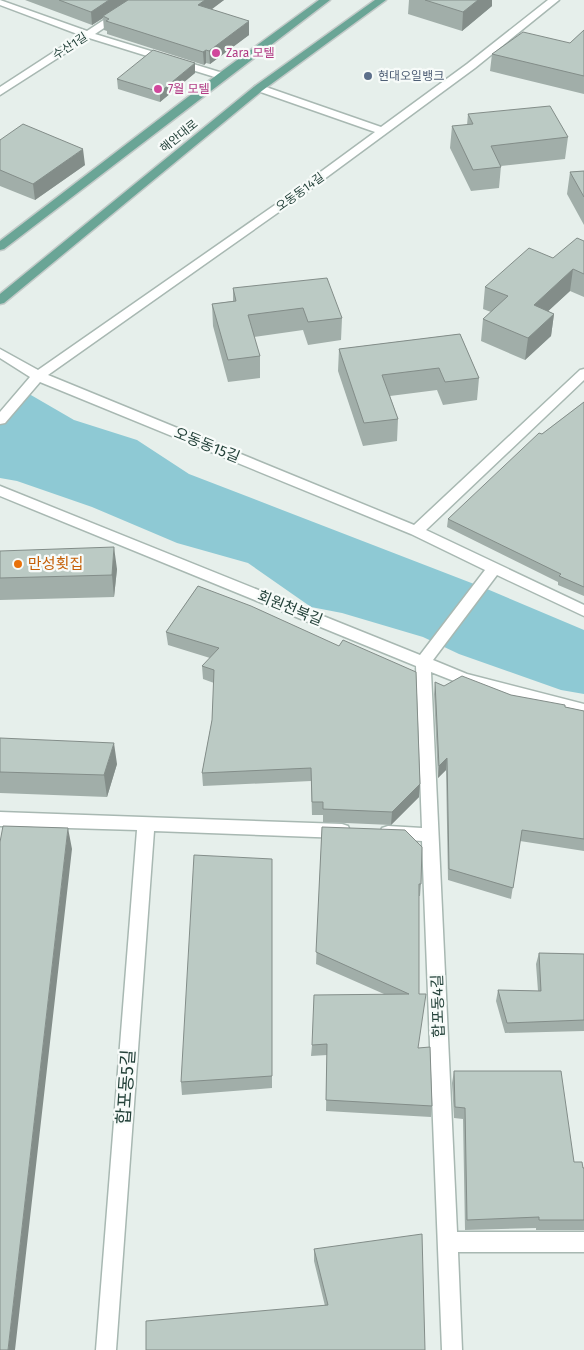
<svg xmlns="http://www.w3.org/2000/svg" width="584" height="1350" font-family="'Fira Sans','Noto Sans KR',sans-serif">
<rect width="100%" height="100%" fill="#e6efeb"/>
<path fill="#8ec9d4" d="M24 391 74 420 137 440 189 474 487 589 584 630V694L561 690 459 654 423 637 342 613 311 607 248 563 177 543 92 507 17 481 0 478V420Z"/>
<g fill="none" stroke-linecap="round" stroke-linejoin="round">
<g stroke="#a8b8b2" stroke-width="3">
<path id="minor" d="M0 0 87 31 134 0H146L95 34 226 74 227 76 226 78H218L89 38 0 95V87L80 35 0 5Z
M548 0H559L475 68 293 202 48 375 414 525 580 370 584 369V380L426 530 584 605V616L497 575 433 660 467 674 584 704V716L464 685 431 672 457 1232H584V1252H458L462 1350H442L422 841 382 838 380 833 382 828 388 826 422 828 416 666 0 496V486L420 655 485 570 411 534 40 382 5 423 0 424V412L30 377 0 358V349L38 370 285 198 375 132 255 90 254 88 255 86H263L381 127 467 64Z
M0 812 342 824 348 826 350 831 348 836 342 838 154 831 116 1350H96L137 830 0 826Z"/>
</g>
<g stroke="#c2cac8" stroke-width="3">
<path id="major" d="M319 0H330L4 249 0 250V241L218 74Z
M375 0H386L263 90 4 303 0 304V294L255 86Z"/>
</g>
<use href="#minor" fill="#fff" fill-rule="evenodd"/>
<use href="#major" fill="#6aa596" fill-rule="evenodd"/>
</g>
<path fill="#a1aea9" d="M25 0H224L211 9 249 35 210 64 206 63 204 65 107 34V31L104 30 103 18 92 25Z
M409 0H492V6L462 31 408 14Z
M584 30V94L490 71 492 54 570 43Z
M195 73 160 102 118 89 117 79Z
M468 114 568 137 565 159 501 166 499 188 471 191 450 148 452 126 467 125Z
M0 140 85 165 35 200 0 186Z
M584 171V225L567 194 570 172Z
M584 241V297L570 291 548 311 554 314 551 336 525 360 481 341 483 319 491 312 483 309 485 287 553 258Z
M233 288 342 318 341 340 308 345 303 330 254 337 260 356V378L228 382 213 326 212 304 233 301Z
M460 334 479 378 477 400 443 405 437 390 390 396 398 419 397 441 363 446 338 371 339 349Z
M584 402V596L558 585V582L447 527 448 519 542 434Z
M0 551 117 569 114 597 0 600Z
M198 586 419 797 391 825 323 822V815H312L311 781 203 786 202 773 212 720 214 683 203 679 202 666 210 658 168 645 166 632Z
M435 682 444 686 511 695 584 711V851L520 841 511 899 448 880 446 770 438 778 434 694Z
M0 738 117 764 107 797 0 793Z
M322 827 421 884 420 896H419L418 1048 432 1106 431 1117 326 1111 327 1055 311 1056 312 1045 384 994 316 964Z
M272 859V1088L182 1095 181 1082Z
M539 953 584 954V1031L505 1033 496 1001 498 990 538 991 536 964Z
M454 1071 574 1162 584 1168V1230H536V1228L465 1230 463 1119 454 1118 452 1083Z
M314 1249 425 1350 325 1306 314 1261Z"/>
<path fill="#838d89" d="M109 0H131L103 16V18L92 25 91 12Z
M205 0H224L199 19 198 5Z
M478 0H492V6L462 31 463 12Z
M249 21V35L210 64 209 51Z
M206 50V63L204 65 203 52Z
M195 63V73L160 102V92Z
M83 149 85 165 35 200 33 184Z
M573 269 570 291 531 327 534 305Z
M554 314 551 336 525 360 528 338Z
M114 547 117 569 114 597 112 575Z
M114 743 117 764 107 797 104 775Z
M447 758 446 770 438 778 439 766Z
M420 784 419 797 391 825 392 812Z
M68 828 72 849 15 1350H8Z"/>
<path fill="#bbcac4" stroke="#838d89" d="M59 0H109L91 12Z
M128 0H205L198 5 249 21 209 51 206 50 203 52 106 21 109 19 103 16Z
M425 0H478L463 12Z
M584 30V76L492 54 523 32 570 43Z
M153 50 195 63 160 92 117 79Z
M550 106 568 137 491 146 501 167 473 170 452 126 473 124 468 114Z
M23 124 83 149 33 184 0 170V140Z
M584 171V197L570 172Z
M577 238 584 241V274L573 269 534 305 554 314 528 338 483 319 508 296 485 287 529 248 553 258Z
M327 278 342 318 308 322 303 308 248 315 260 356 228 360 212 304 236 301 233 288Z
M460 334 479 378 445 382 439 368 382 375 398 419 364 423 339 349Z
M584 402V587L559 576 561 574 448 519 539 433 542 434Z
M114 547 112 575 0 578V551Z
M198 586 251 606 339 646 343 640 416 672 420 784 392 812 323 809V802H312L311 768 202 773 212 720 214 670 202 666 219 648 166 632Z
M462 676 511 695 565 705V707L584 711V839L522 830 513 888 449 869 447 758 439 766 435 682 444 686Z
M0 738 114 743 104 775 0 772Z
M3 826 68 828 8 1350H0V842Z
M322 827 405 830 422 847 421 884H419V994H426L418 1048 430 1047 432 1106 326 1100 327 1044 312 1045 314 995 409 994 316 952Z
M194 855 272 859V1076L181 1082Z
M539 953 584 954V1020L507 1023 498 990 541 991Z
M454 1071H561L574 1162H582L583 1168H584V1220H539V1217L467 1220 465 1108 455 1107Z
M422 1234 425 1350H146V1321L328 1305 314 1249Z"/>
<g fill="#d1479c" stroke="#f7fbf9" stroke-width="2">
<circle cx="216" cy="53" r="5"/>
<circle cx="158" cy="89" r="5"/>
</g>
<circle fill="#5c6f8a" stroke="#f7fbf9" stroke-width="2" cx="368" cy="76" r="5"/>
<circle fill="#e8710a" stroke="#f7fbf9" stroke-width="2" cx="18" cy="564" r="5"/>
<g text-anchor="middle" dominant-baseline="central" stroke-width="4.5" stroke-linejoin="round" paint-order="stroke">
<g font-size="12" fill="#24423a" stroke="#f7fbf9">
<text transform="translate(70 46) rotate(-33)">수산1길</text>
<text transform="translate(179 136) rotate(-39)">해안대로</text>
<text transform="translate(300 192) rotate(-36)">오동동14길</text>
</g>
<g font-size="12" fill="#b23c85" stroke="#f7fbf9" text-anchor="start">
<text x="226" y="53">Zara 모텔</text>
<text x="168" y="89">7월 모텔</text>
</g>
<g font-size="12" fill="#4e5e75" stroke="#f7fbf9" text-anchor="start">
<text x="378" y="76">현대오일뱅크</text>
</g>
<g font-size="15" fill="#24423a" stroke="#f7fbf9">
<text transform="translate(207 445) rotate(22)">오동동15길</text>
<text transform="translate(290 608) rotate(22)">회원천북길</text>
<text transform="translate(438 1006) rotate(-92)">합포동4길</text>
</g>
<g font-size="15" fill="#c56008" stroke="#f7fbf9" text-anchor="start">
<text x="28" y="564">만성횟집</text>
</g>
<g font-size="18" fill="#24423a" stroke="#f7fbf9">
<text transform="translate(126 1087) rotate(-86)">합포동5길</text>
</g>
</g>
</svg>
